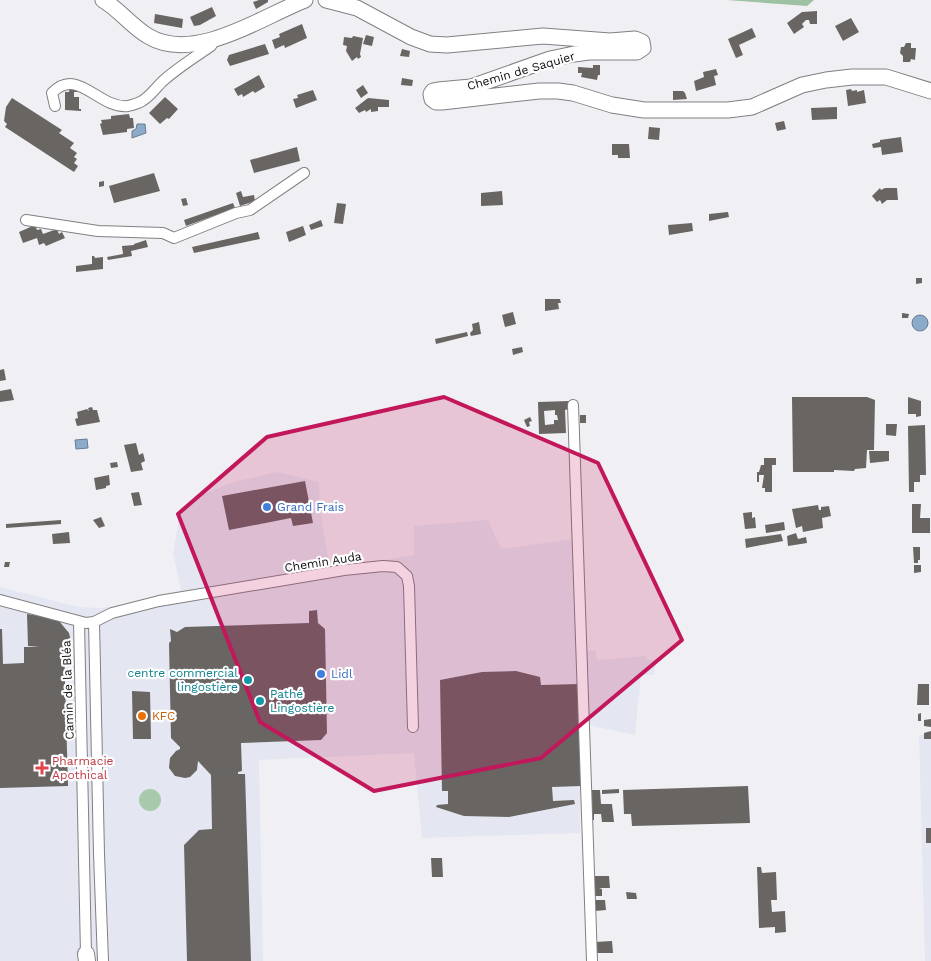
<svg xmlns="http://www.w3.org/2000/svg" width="931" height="961" font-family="'Work Sans',sans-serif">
<rect width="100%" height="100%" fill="#f0f0f4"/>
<path fill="#e4e6f1" d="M277 472 319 482 320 511 330 570 414 555V526L488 520 501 549 574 539 580 748V833L422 838 414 753 259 760 263 961H0V587L78 607 100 608 133 603 181 590 173 553 181 508 195 498 234 482Z
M584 651H596L597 660 646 656V660H656L654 675H641L635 735 587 725Z
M931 734V961H925L919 735Z"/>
<path fill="#a9c9ad" d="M139 800a11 11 0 1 1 22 0a11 11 0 1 1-22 0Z"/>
<path fill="#9ec1a3" d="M727 0H814L807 6Z"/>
<path fill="#8cabca" stroke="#677c93" d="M137 124H145L146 133 132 138V131L136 129Z
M912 323a8 8 0 1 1 16 0a8 8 0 1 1-16 0Z
M87 439 88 448 76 449 75 440Z"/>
<path fill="#686563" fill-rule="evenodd" d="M259 0H268V2L256 9 253 2Z
M212 7 216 16 200 25 194 26 190 17Z
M817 11V24H810L809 20H806L802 24 804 27 794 34 787 23 802 12Z
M155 14 183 19 182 28 154 23Z
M851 18 859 32 843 41 835 26Z
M302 24 307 38 285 48 284 45 275 49 272 40 280 37 279 34Z
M752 28 756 37 739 45 743 55 736 58 728 39Z
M366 35 374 37 372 46 363 44Z
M353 36 363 38 360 54 361 57 358 59 357 57 352 61 346 51 347 46 343 45 344 37 352 38Z
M906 43H911V48H916L915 60 911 59 910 62H903V56L900 53 901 47H904Z
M265 44 269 54 230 66 227 60 229 55Z
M402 49 410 51 409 57 400 56Z
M593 65H600V75H598L597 80 581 77 582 73H578V67L593 68Z
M716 69 718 75 714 76 716 85 696 91 694 81 704 77 703 72Z
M259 75 265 87 255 93 253 91 243 97 242 94 238 96 234 89Z
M402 78 413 80 412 86 401 85Z
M363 85 368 93 361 98 356 90Z
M70 86 78 87V92H74V97H79V109H81V111L65 110V92H69Z
M851 89 852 91 857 90V92L864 90 866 103 848 106 846 90Z
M313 90 317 100 296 108 293 99 298 98 297 95Z
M673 91H683L685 93 687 99 673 100Z
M165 97 178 109 169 119 167 118 160 124 149 113Z
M12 98 62 130 59 133 74 143 70 148 77 153 74 157 77 159 74 163 78 166 74 172 5 127 7 124 4 121 6 107Z
M368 98 389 100V107H378V111L371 112V109L366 112 365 110 359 113 355 108Z
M837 107V119L812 120 811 108Z
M129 114 130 118H133L134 128 127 129V132L103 135 100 124 102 123 101 120 111 119V116Z
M784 121 786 129 777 131 775 123Z
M649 127 660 128 659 140 648 139Z
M901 137 903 152 882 155 881 147 873 148 872 144 880 142V140Z
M612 144H629L630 158H618V155H612Z
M297 147 300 161 254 173 250 160Z
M154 173 160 191 114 203 109 186Z
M104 181V186L99 187V182Z
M880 188 881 190 885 188H897L898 200H887L882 204 880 200 877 202 872 196Z
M241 191 243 197 254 195 255 201 240 206 236 193Z
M502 191 503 205 481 206V193Z
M186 198 188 205 183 206 181 199Z
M233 203 235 208 186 226 184 220Z
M337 203 346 204 343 224 334 223Z
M728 212 729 217 709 221V214Z
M321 220 323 226 311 230 309 225Z
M692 223 693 231 669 235 668 225Z
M35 225 37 230 41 229 43 234 57 229 59 234 62 232 65 238 46 246 44 243 39 245 37 238 23 243 19 232Z
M303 226 306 235 289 242 286 232Z
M258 232 260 239 194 253 192 247Z
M146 240 148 247 131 251 132 256 108 260 107 257 123 254 122 246 134 245V244Z
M92 256H94L95 258 103 257V269L76 272V266L92 264Z
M916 278H922V283L916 284Z
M545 299H560L561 303H558L559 309 545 311Z
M513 312 516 324 505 327 502 315Z
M902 313 909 314 908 318H902Z
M479 322 481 334 471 336 470 333 473 330 472 324Z
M467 332 468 336 436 344 435 339Z
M522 347 523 352 513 355 512 349Z
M4 369 6 380 0 381V370Z
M11 389 14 400 0 402V391Z
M792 397H867L875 400 874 450H867L866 468 855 469 854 471 834 470V472H793Z
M908 397 921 401V416L916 417V414H908Z
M569 401V409L565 410 566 433 539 434 538 402ZM555 410V415H557L558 420H554V424L545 425 544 411Z
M92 407 93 410H97L100 422 77 426 75 419 78 418 77 412 87 409 89 411 88 408Z
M580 415H586V423H580Z
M530 417 532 421 529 422 530 426 527 427 524 420Z
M886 424H897L896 436 886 435Z
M925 425 926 475H920V482H914V492H909L908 426Z
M136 443 139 455 143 453 145 461 141 463 143 470 131 472 124 445Z
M869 451H889V461L870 463Z
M764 458H776V465H772V492H765V488H762L764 475H759V482H757V472H759L761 465H764Z
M117 462 118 467 111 468 110 463Z
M109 475 110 485 106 486V488L96 490 94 478Z
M305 481 313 523 293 526 291 518 229 530 222 496Z
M139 492 142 505 134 506 131 493Z
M912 504H921L920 518H930V533H912Z
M818 505 819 510H821V507L829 506 831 516 822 518 823 528 803 532 802 526 796 528 792 509Z
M752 512V518L755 517 756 528 745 529 743 513Z
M101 517 105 526 99 528 93 520Z
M61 520V524L6 528V524Z
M784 522 785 530 766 533 765 525Z
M69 532 70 543 53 544 52 534Z
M796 533 798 539 806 537 807 543 788 546 787 536Z
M781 534 783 541 746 548 745 539Z
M913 547H920V560H918V563H914Z
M5 562H10L9 567H4Z
M914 565H921V572L914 573Z
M317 610 318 623 325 629 327 733 321 740 241 743 242 771 238 772V774H245L251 961H187L184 845 199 830 212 829 211 775 198 761 197 770 190 777 185 778 175 776 169 768 170 758 176 751 180 749V747L171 738 169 643 171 641 170 629 177 632 185 627 309 623V611Z
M27 614 40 616 59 621 69 633 72 645 64 646 68 786 0 788V629H2L3 664 24 663V647H40L28 646Z
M516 671 540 677 541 685 579 684 581 786 552 787 553 801 574 800 575 804 509 817 464 816 436 807 437 805 448 804V791H442L440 680 482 672Z
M918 684H929V705H917Z
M132 691 150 692 151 739H133Z
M921 713V721H918V714Z
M931 719V727L924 726V720Z
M931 731V739H924V733Z
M748 786 750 823 632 826 631 814H624L623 790Z
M619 789V793L602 794V790Z
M590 790H600L601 804H612L614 822H602L601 814H594V820H591Z
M926 828H931V843H926Z
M431 858H442L443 877H432Z
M757 867H761L762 873 776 872 777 900H771L772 912 785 911 786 932 775 933V927L759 928Z
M594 876H609L610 888H599L602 889V896H594Z
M626 892 636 893 637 899H627Z
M594 900H605L606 910 595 911Z
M612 941 613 953H596L595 942Z"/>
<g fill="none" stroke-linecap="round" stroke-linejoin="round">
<g stroke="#808083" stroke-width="12">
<path id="street" d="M55 106 52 93C78 66 98 109 128 106 132 105 139 103 142 101 151 96 157 86 164 80 179 67 195 57 211 46L214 41
M26 220 98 231 163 233 174 238 236 213 250 210 304 173
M573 405 592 961
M0 600 86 623 94 622 112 613 159 601 344 570 383 566 397 567 407 576 409 586 413 727
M79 622 86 954
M94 622 99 854 103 961"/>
</g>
<g stroke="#808083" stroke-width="17">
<path id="secondary" d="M103 0C120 10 131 26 148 36 194 64 261 17 305 0
M326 0 357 8 411 37 430 44 447 45 543 36 610 41 635 39 642 42 643 48 637 52H589L574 54 550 59 471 87 438 90 433 91 431 94 432 99 436 102H442L539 91H558L573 93 612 105 644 110H728L752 107 802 85 826 80 852 77H886L931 91"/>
</g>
<g stroke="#808083" stroke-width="18">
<path id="primary" d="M86 954 87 961"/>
</g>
<use href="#street" stroke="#fff" stroke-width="10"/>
<use href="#secondary" stroke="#fff" stroke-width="15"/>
<use href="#primary" stroke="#fff" stroke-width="16"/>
</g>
<path fill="#c2185b" fill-opacity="0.2" stroke="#c2185b" stroke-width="4" stroke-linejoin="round" d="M444 397 598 463 682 640 541 758 374 791 260 722 178 514 267 437Z"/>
<g fill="#3f7fe0" stroke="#fefeff" stroke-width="2">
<circle cx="267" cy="507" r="5"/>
<circle cx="321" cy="674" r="5"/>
</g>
<g fill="#0f9aa8" stroke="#fefeff" stroke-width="2">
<circle cx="248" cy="680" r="5"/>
<circle cx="260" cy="701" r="5"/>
</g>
<circle fill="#e8710a" stroke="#fefeff" stroke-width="2" cx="142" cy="716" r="5"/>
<path fill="#e0444e" stroke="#fefeff" stroke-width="2" d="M39.5 760.5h5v5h5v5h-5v5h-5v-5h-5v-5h5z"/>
<g text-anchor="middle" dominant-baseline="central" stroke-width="4.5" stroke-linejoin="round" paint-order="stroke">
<g font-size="12" fill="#101012" stroke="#fefeff">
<text transform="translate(521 71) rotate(-16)">Chemin de Saquier</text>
<text transform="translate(323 562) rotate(-9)">Chemin Auda</text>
<text transform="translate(68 690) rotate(-92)">Camin de la Bléa</text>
</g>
<g font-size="12" fill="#366cbe" stroke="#fefeff" text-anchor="start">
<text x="277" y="507">Grand Frais</text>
<text x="331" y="674">Lidl</text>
</g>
<g font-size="12" fill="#0d838f" stroke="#fefeff" text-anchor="end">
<text x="238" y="673">centre commercial<tspan x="238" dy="14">lingostière</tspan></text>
<text x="270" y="694" text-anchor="start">Pathé<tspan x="270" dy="14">Lingostière</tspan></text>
</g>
<g font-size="12" fill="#c56008" stroke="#fefeff" text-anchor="start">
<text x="152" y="716">KFC</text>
</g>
<g font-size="12" fill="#be3a42" stroke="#fefeff" text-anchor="start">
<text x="52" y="761">Pharmacie<tspan x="52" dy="14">Apothical</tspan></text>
</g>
</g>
</svg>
